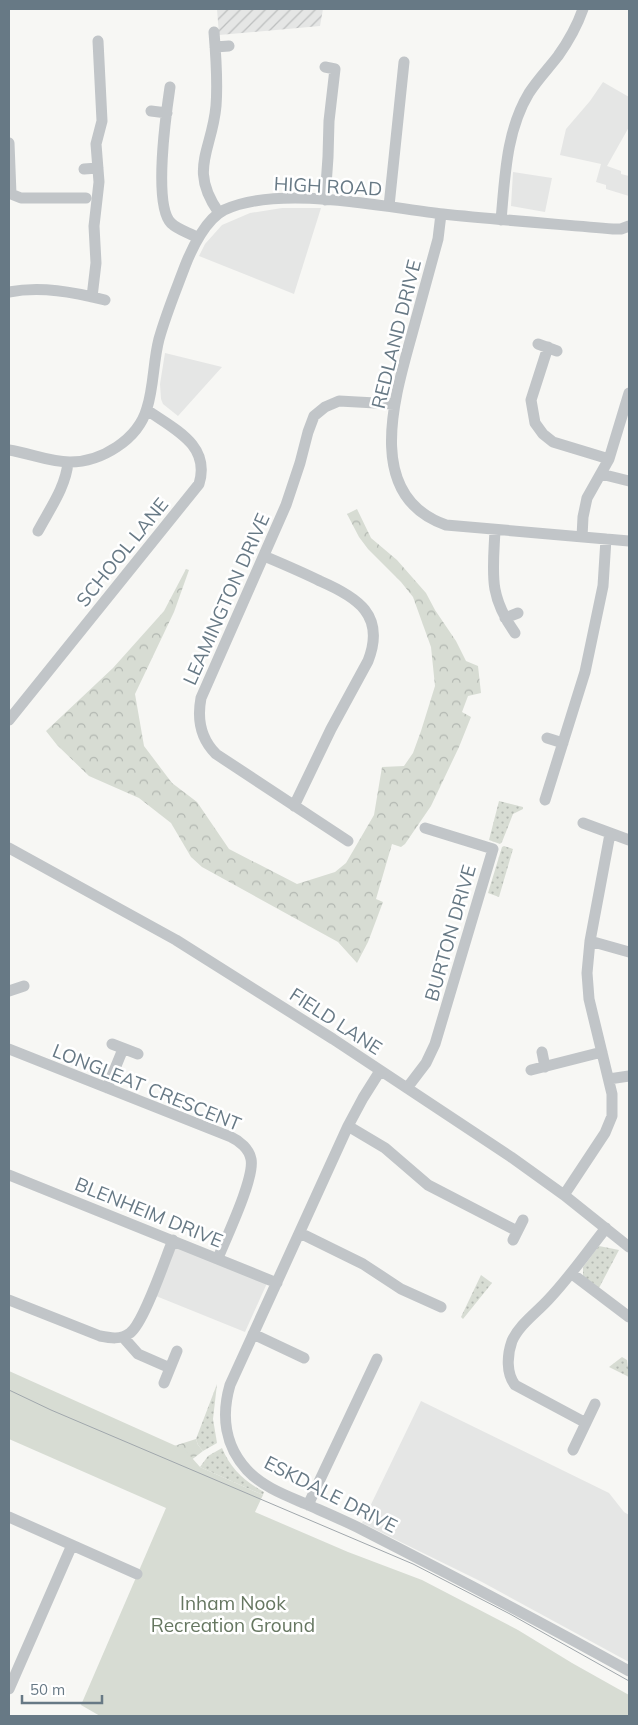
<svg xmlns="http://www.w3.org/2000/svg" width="638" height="1725" font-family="Mulish,sans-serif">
<defs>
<pattern id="industrial-furrows" width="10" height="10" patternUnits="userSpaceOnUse" patternTransform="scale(1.25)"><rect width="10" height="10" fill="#e5e6e5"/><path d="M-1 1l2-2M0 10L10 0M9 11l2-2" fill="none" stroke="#bdbfbf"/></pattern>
<pattern id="grass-dots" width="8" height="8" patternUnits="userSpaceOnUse" patternTransform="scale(1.25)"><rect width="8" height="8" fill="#d7dcd3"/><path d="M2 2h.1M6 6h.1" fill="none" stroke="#b2b7b1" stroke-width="1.8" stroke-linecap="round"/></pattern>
<pattern id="forest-crowns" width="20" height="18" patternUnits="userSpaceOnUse" patternTransform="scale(1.25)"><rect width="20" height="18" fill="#d7dcd3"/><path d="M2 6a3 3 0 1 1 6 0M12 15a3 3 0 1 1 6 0" fill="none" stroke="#b2b7b1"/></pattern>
</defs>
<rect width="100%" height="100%" fill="#f7f7f4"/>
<path fill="#e5e6e5" d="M603 82 629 97V127L607 166 621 171V174L629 176V196L606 189V185L596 182 601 164 560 155 566 129 590 101Z
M513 172 552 178 545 212 511 206Z
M282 208H321L294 294 199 256 205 244 222 225 250 213Z
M165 353 222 367 178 416 163 404 161 399 160 384Z
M177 1244 268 1281 245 1332 156 1296Z
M421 1401 609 1493 624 1512 629 1515V1662L482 1582 362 1523Z"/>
<path fill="url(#industrial-furrows)" d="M217 9H323L320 26 219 35Z"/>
<path fill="url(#grass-dots)" d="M499 801 523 807V809L513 814 502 842 500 844 489 840Z
M504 846 513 849 499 897 488 893 502 847Z
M599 1246 619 1250 599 1288 583 1276V1267Z
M481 1275 492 1283 463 1319 461 1317Z
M622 1357 627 1360 629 1377 609 1367Z
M217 1384 213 1419 217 1443 203 1451 198 1445 196 1439Z
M222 1448C231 1469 244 1481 264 1492L263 1495 200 1467 208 1456Z"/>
<path fill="url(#forest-crowns)" d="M357 509 371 538 397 560 426 593 435 610 456 641 466 661 478 666 481 693 468 696 462 712 471 717 459 747 431 806 405 844 401 847 392 844 376 899 383 902 368 942 357 963 338 942 202 867 191 857 171 823 139 798 89 776 57 745 46 731 113 668 164 611 186 569 189 570 174 612 135 694 144 746 172 783 197 802 229 849 297 884 335 872 346 863 374 815 382 767 404 766 413 753 421 731 435 686 431 647 413 597 401 582 368 549 359 537 347 514Z
M9 1372 174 1446 196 1439 198 1445 203 1451 190 1461Z"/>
<path fill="#d7dcd3" d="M9 1371 185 1450 200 1467 263 1495 255 1512 348 1552 422 1580 518 1630 572 1663 629 1695V1716H100L81 1705 166 1508 9 1439Z"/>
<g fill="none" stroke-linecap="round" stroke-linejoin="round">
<path stroke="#c1c5c8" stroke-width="11" d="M214 32C216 56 218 81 216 106 212 151 188 169 219 213
M215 47 229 46
M170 87C166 114 153 205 171 223 178 230 190 233 198 238
M151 111 167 113
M9 143 11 194H9
M84 169 98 168
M11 194 21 198H86
M325 200 328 157 329 121 335 69 325 67
M389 206 404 62
M441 214 438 239C429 271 421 302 412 334 395 396 363 496 446 525L629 541
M501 220C505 177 506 131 529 93 538 79 548 69 558 56 568 42 577 26 583 9
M9 292C41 286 73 292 105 300
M92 297 96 263 94 226 99 182 96 144 102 121 98 41
M538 344 557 351
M548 347 531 400 535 423 543 434 553 442 609 459
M9 450C29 453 49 462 70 462 101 462 138 440 147 408 154 386 153 362 159 339 166 314 176 290 185 266 192 248 206 219 224 210 280 184 383 207 443 214 500 220 556 224 613 229H621L629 226
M601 474 629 481
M495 530C493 574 488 595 515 633
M38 531C49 510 66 487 68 462
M582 537 583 517 587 498 609 459 629 393
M264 556C283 564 302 572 320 581 357 597 386 615 368 661L331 729 294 806
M505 618 518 613
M9 720 199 484C211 445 174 429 147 410
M547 738 563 743
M545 800 585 672 603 586 606 539
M583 823 629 840
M348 841 216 754C201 739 197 719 201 698L286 505 300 463 308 432 314 416 325 407 339 401 394 404
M9 848 176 940 333 1039 511 1157 564 1195 629 1247
M590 941 629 952
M9 991 24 986
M112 1044 138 1054
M9 1049 231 1137C240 1141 249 1149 251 1159 255 1178 226 1238 218 1258
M542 1052 545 1067
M531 1070 602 1052
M380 1071 363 1098 348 1126 230 1385C221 1416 225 1446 247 1470 263 1487 285 1495 306 1504 324 1512 343 1520 361 1529 451 1575 541 1622 629 1671
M609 1079 629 1076
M107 1088 123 1049
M407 1088 426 1063 435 1044 493 849 425 828
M348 1126 385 1148 428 1185 517 1231
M9 1175 277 1283
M564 1195 605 1133 612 1116V1094L589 999 587 973 590 941 610 834
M300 1233 363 1264 401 1289 441 1307
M513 1240 523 1220
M571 1273 629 1317
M9 1300 100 1336C110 1338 121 1340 130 1333 144 1323 165 1259 173 1240
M253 1334 304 1358
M123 1337 138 1354 170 1368
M164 1383 177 1351
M586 1423 515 1385C506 1373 507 1355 512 1341 519 1325 536 1313 548 1300 569 1278 587 1252 606 1228
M573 1450 595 1404
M308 1505 377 1359
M9 1517 137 1574
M9 1689 72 1545"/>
<path stroke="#a0a7ac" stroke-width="1" d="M9 1390 51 1410 413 1564 510 1614 629 1681"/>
</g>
<g text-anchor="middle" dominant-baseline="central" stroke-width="5" stroke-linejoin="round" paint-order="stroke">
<g font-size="19" fill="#677985" stroke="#fff">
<text transform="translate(328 186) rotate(3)">HIGH ROAD</text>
<text transform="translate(396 334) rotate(-76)">REDLAND DRIVE</text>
<text transform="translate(122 552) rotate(-51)">SCHOOL LANE</text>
<text transform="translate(226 599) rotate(-66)">LEAMINGTON DRIVE</text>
<text transform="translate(450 933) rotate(-74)">BURTON DRIVE</text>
<text transform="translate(336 1021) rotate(33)">FIELD LANE</text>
<text transform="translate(147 1087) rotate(22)">LONGLEAT CRESCENT</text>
<text transform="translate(149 1212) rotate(22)">BLENHEIM DRIVE</text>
<text transform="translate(331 1494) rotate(27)">ESKDALE DRIVE</text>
</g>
<g font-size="19" fill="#667761" stroke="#fff">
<text x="233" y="1603">Inham Nook<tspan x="233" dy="22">Recreation Ground</tspan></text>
</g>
</g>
<rect width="638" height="1725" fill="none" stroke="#677985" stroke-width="20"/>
<path d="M22 1695v8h80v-8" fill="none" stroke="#677985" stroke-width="2.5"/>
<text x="30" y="1695" font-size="15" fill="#677985" stroke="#ffffff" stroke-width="4" paint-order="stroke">50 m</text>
</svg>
